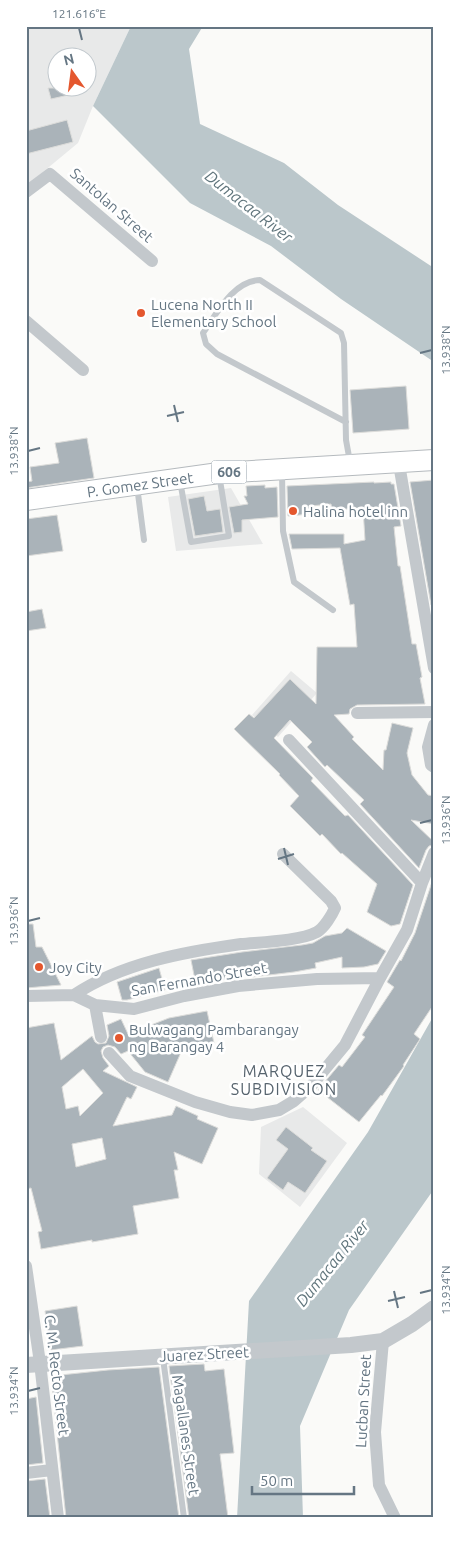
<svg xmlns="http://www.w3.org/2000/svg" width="460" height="1544" font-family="Ubuntu,sans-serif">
<rect width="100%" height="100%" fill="#fafaf8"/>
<path fill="#e8e9e9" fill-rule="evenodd" d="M26 26H131L93 106 78 143 26 186ZM58 58H88V88H58Z
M231 488 263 544 176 551 168 497Z
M291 671 317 693 278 737 252 715Z
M303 1107 347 1143 300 1207 259 1174 261 1127Z"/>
<path fill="#bbc7cb" d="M131 26H203L189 49 200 124 284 163 338 205 434 268V362L341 299 271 246 190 203 93 106Z
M434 1015V1189L349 1310 300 1426 303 1518H237L249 1301 368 1132Z"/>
<path fill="#aab3b9" stroke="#dcdcda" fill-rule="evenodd" d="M48 88H81L82 92 51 99Z
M67 120 73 142 26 154V131Z
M406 386 409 429 353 433 350 390Z
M87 438 94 478 26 488V482L32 481 30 467 59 463 55 443Z
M434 480V605H431L410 482Z
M374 482V483L391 482V484H394L401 526 394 527 398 566H400L412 644H416L422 677 420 678 425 704 357 705 350 709 349 714 334 715 354 737 352 739 383 770 384 750H386L392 723 413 728 407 753 412 775 428 795 434 796V824L411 820 434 842V845L429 846 426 850 419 868 360 804 364 800 327 765 325 767 307 747 312 742 290 720 274 738 313 778 311 781 345 816 348 815 413 885 400 924 391 926 367 912 377 884 342 853 341 854 322 834 320 836 290 806 299 796 279 775 280 774 234 729 249 714 254 718 290 679 316 704 317 647H357L354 604 350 605 340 548 292 549 289 534H344V544L365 540 363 508 332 510 331 504 310 506 311 514 288 516 287 486Z
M265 485V488L277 487 278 517 242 520V532L234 533 229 507 248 504 244 496H247L246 486Z
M204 496 207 511 220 509 223 532 195 536 188 499Z
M57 515 63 551 26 556V519Z
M42 609 46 628 26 631V612Z
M434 876V1004L414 1034 420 1039 403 1065 404 1066 382 1096 381 1095 359 1122 318 1090 339 1065 342 1067 365 1037 362 1035 394 987 387 982 400 960 401 961 415 933Z
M26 924H33L36 947H42L61 985 26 988Z
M347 928 386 951 378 964 364 967 342 968V957L315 963 316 968 294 972 252 977V974L196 985 191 960 242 952 302 945 313 943 325 936 342 933Z
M159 968 165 990 127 1000H122L117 982Z
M207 1011 214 1043 182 1050 168 1082 145 1072 128 1051 121 1054 115 1047 108 1045 103 1047 101 1051 103 1058 109 1066 103 1071 137 1087 131 1099 127 1097 113 1126 172 1115 176 1106 198 1116 197 1119 218 1128 202 1164 174 1152 178 1170H174L179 1198 133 1206 138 1234 92 1242V1240L41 1249 38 1232 42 1231 31 1188 26 1189V1028L54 1023 61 1060 92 1036 95 1042 98 1044 106 1043 109 1036 107 1025 121 1019 128 1034 169 1018ZM83 1069 103 1093 80 1116 78 1106 66 1109 62 1087ZM102 1138 106 1159 76 1167 72 1144Z
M286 1127 313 1148 311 1150 327 1161 305 1193 288 1182 283 1190 267 1178 288 1149 276 1140Z
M77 1306 83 1346 51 1350 45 1311Z
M204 1364 205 1371 224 1369 234 1453 220 1454 228 1518H189L169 1366Z
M159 1367 179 1518H66L51 1376 108 1370Z
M36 1397 43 1463 26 1465V1399Z
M45 1479 50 1518H26V1481Z"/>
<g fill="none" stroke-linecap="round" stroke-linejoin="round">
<g stroke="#b5babe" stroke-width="22">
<g id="primary">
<path id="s1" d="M26 500 219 473 434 460"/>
</g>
</g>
<path stroke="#c3c8cc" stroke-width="6" d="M346 422 217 354 206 344 203 333C217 313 233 281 260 280L341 333 344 343 346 440 350 462
M282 473 283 531 294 582 333 610
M180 481 191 542 229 536 219 474
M137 486 144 540
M163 1358 184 1518"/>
<path stroke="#c3c8cc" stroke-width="12" d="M26 192 50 174 152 261
M26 321 83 370
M399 464 434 668
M357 713 434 712
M434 725 428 747 431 765 434 767
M289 740 422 883
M74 995C122 963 184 952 241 944 262 942 300 941 317 932 324 928 332 915 335 908L331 901 283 854
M26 996 74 995 95 1005 134 1009 184 996 238 986 317 979 380 978
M95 1005 101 1037
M109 1053 130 1076 195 1102 230 1112 252 1115 279 1110 294 1101 311 1086 345 1045 380 978 407 930 422 883 434 853
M26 1266 40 1363 58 1518
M383 1341 375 1432 379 1485 395 1518
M26 1473 52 1470"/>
<path stroke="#c3c8cc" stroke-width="16" d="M26 1365 351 1345 383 1341 412 1324 434 1308"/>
<use href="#primary" stroke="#fff" stroke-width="20"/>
</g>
<path fill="none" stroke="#657683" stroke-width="2" d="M79 28 82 40M420 353 432 350M174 405 178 422M167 416 184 412M28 451 40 448M420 823 432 820M284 848 288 865M278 859 294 854M28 921 40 918M394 1291 398 1308M420 1293 432 1290M388 1301 405 1297M28 1391 40 1388"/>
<g fill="#e4572e" stroke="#fff" stroke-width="2">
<circle cx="141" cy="313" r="5"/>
<circle cx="293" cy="511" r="5"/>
<circle cx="39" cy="967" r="5"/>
<circle cx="119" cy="1038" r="5"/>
</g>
<g text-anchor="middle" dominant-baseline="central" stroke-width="5" stroke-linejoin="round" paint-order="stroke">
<rect fill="#fff" stroke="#939fa8" stroke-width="1" x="211.5" y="460.5" width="35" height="23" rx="4"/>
<g font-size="14" font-weight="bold" fill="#657683">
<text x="229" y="472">606</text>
</g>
<g font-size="15" fill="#657683" stroke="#fff">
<text transform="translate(112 205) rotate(41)">Santolan Street</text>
<text stroke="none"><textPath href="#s1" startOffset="115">P. Gomez Street</textPath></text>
<text transform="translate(199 979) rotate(-10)">San Fernando Street</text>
<text transform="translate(204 1354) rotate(-3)">Juarez Street</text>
<text transform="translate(57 1375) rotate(83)">C. M. Recto Street</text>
<text transform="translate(363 1401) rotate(-87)">Lucban Street</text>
<text transform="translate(186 1435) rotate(82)">Magallanes Street</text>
</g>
<g font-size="15" fill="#657683" stroke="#fff" text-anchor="start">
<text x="151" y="304">Lucena North II<tspan x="151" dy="17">Elementary School</tspan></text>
<text x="303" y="511">Halina hotel inn</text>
<text x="49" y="967">Joy City</text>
<text x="129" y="1029">Bulwagang Pambarangay<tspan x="129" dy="17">ng Barangay 4</tspan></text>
</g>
<g font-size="16" font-style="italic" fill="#60757c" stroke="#fff">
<text transform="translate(249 206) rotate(38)">Dumacaa River</text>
<text transform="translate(332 1263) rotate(-51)">Dumacaa River</text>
</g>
<g font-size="16" letter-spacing="1" fill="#57646e" stroke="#fff">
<text x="284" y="1071">MARQUEZ<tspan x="284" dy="18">SUBDIVISION</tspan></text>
</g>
</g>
<rect width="460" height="1544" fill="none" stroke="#ffffff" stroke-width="55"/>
<g transform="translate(72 72) rotate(346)"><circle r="24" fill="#ffffff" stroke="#c1c8cd"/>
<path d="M0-4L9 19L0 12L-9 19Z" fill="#e4572e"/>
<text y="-8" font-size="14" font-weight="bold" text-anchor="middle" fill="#657683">N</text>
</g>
<path d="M252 1486v8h102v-8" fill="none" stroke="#657683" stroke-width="2.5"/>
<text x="260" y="1486" font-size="15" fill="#657683" stroke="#ffffff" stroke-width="4" paint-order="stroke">50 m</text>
<rect x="28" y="28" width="404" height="1488" fill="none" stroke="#657683" stroke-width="2"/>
<g font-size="12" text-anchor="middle" fill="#657683">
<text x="79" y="18">121.616°E</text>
<text transform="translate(446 350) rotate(-90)" y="4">13.938°N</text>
<text transform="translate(14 451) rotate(-90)" y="4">13.938°N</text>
<text transform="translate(446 820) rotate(-90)" y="4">13.936°N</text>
<text transform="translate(14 921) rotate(-90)" y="4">13.936°N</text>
<text transform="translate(446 1290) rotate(-90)" y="4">13.934°N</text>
<text transform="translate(14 1391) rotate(-90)" y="4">13.934°N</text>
</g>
</svg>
